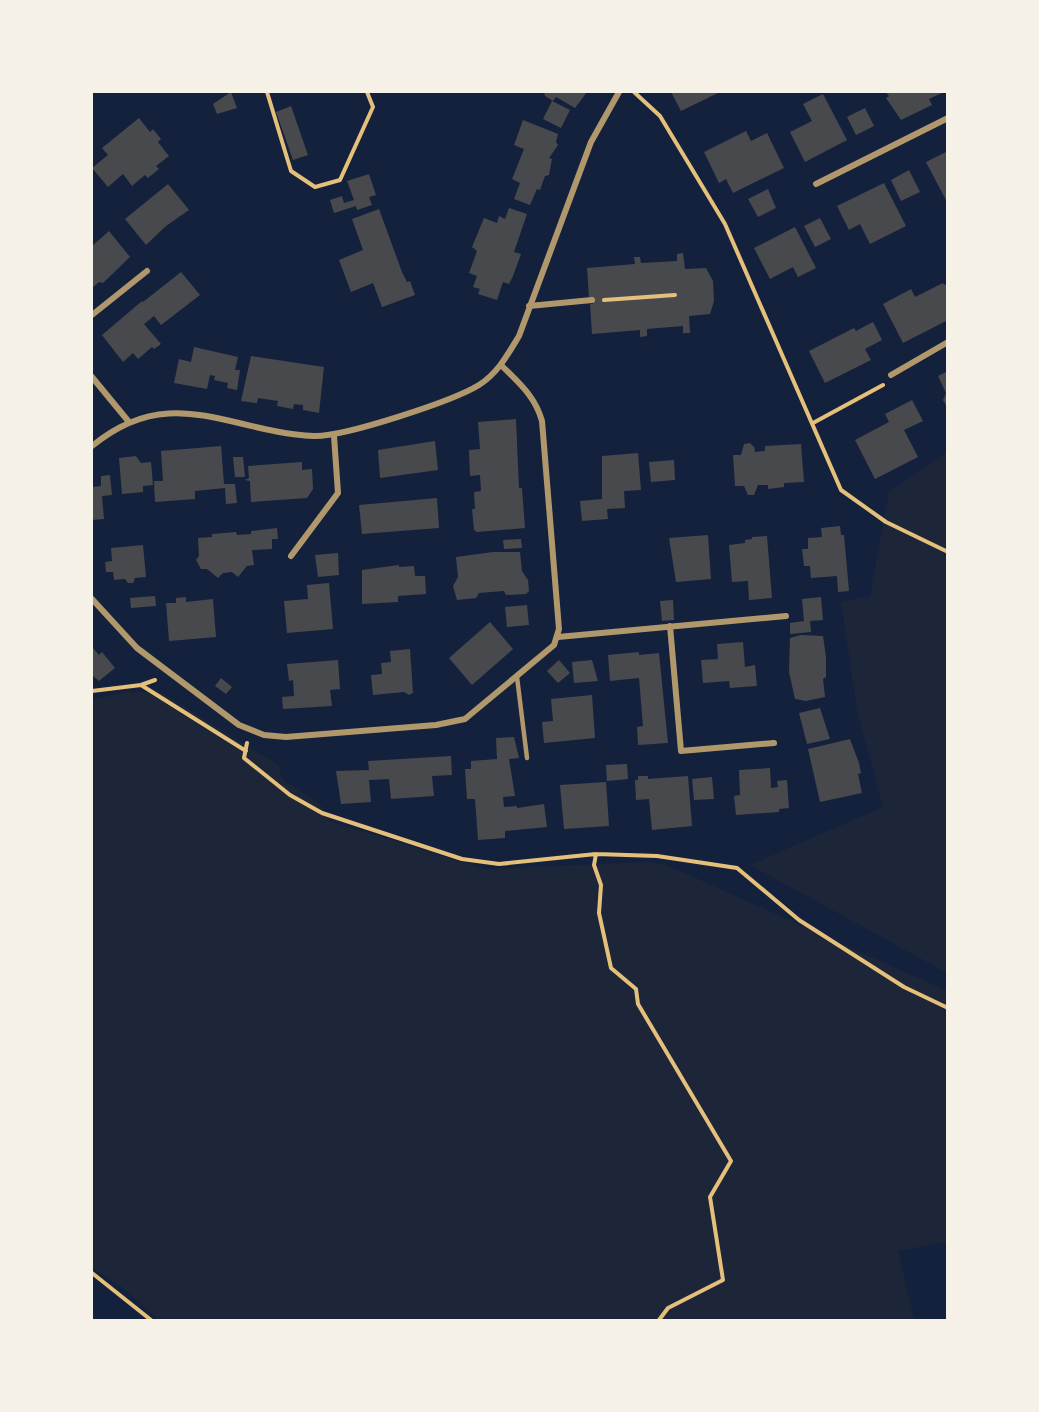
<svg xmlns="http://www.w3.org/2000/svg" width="1039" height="1412" font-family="Ubuntu,sans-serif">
<rect width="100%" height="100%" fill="#14213d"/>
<path fill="#1d2539" d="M947 452V973L750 865 883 807 857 710 841 602 870 596 889 492Z
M126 692 162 693 278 765 283 780 320 804 329 821 485 869 648 862 667 865 947 991V1242L898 1251 914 1320H159L119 1285 92 1268V700Z"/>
<path fill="#48494c" d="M231 92 237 108 217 114 213 104Z
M544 92H587L575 108 556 97 553 101 545 96Z
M671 92H720L681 111Z
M886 92H944L929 99 932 105 901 120 886 98 889 96Z
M823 94 847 140 805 162 790 132 812 121 803 104Z
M552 101 570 110 561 128 543 119Z
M291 106 308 155 293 160 276 112Z
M865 108 874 126 856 135 847 117Z
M139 118 150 132 153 129 161 139 158 142 169 156 156 166 159 169 148 178 145 175 132 186 123 174 108 187 92 168 108 155 102 148Z
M523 120 558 134 556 142 558 145 549 158 552 159 549 175 545 176 540 190 537 189 530 205 514 199 520 183 512 179 524 149 514 145Z
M746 131 751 141 767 133 784 168 733 193 726 179 719 183 704 152Z
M948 151V204L926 162Z
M909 170 920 192 901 201 891 180Z
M369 174 376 195 369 197 372 205 357 210 356 206 334 213 330 200 342 196 344 203 354 200 347 181Z
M884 183 906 226 870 244 860 224 849 230 837 206Z
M168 184 189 210 166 226 146 245 125 219Z
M768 189 776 208 758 217 748 199Z
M509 208 527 214 514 252 521 254 513 276 509 284 503 282 497 300 478 294 480 289 473 287 477 276 469 273 477 251 472 247 484 218 497 223 499 216 505 219Z
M379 209 402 272 407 282 410 281 415 295 382 307 373 283 351 292 339 260 363 250 352 219Z
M820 218 831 239 815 247 804 226Z
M795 227 816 268 798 277 793 267 770 279 754 248Z
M109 231 130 257 103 283 99 282 92 288V246Z
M683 253 685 269 706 268 713 281 714 301 710 314 689 316 690 333H683V326L647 329V336L640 337V330L592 334 590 304H593L592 297 589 298 587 268 635 264 634 257H640L641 263 677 261V254Z
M181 272 200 295 161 325 154 316 144 324 161 344 154 349 152 347 138 359 133 353 123 362 102 335 142 301 143 302Z
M943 283 944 285 948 283V320L903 343 883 304 911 289 915 297Z
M873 322 882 340 865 349 871 360 825 383 809 351 854 328 856 331Z
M194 347 238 357 235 370H240L237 390 227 388 228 383 214 380 215 376 210 375 207 389 174 383 179 359 191 362Z
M251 356 324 367 319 413 303 410V405L294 404 293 409 277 406 278 401 258 398 257 403 241 401Z
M948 371V409L943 400 946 393 938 376Z
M912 400 923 421 904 430 918 457 875 479 855 440 889 422 885 414Z
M516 419 519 488H522L525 528 477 532 474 530 472 509H475L474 492 481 491 480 475 470 476 469 450 480 449 478 422Z
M435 441 438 470 380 478 378 450Z
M750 443 754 447 755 452 765 451V446L801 444 804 482 784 483V487L768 489V485H758L754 495H748L744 486H735L733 455H741L744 444Z
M221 446 224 484H235L237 503 226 504 225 488 195 491V499L155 502 154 481H163L161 451Z
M638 453 641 490 624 491 625 508 607 509 608 519 582 521 580 501 602 499V456Z
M136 456 141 463 151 462 153 485 143 486V492L122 494 119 458Z
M233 457H243L245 477H235Z
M674 460 675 480 651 482 649 462Z
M302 462V470L312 469 313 489 307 498 251 502 250 481 245 480 249 478 248 466Z
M110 475 112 495 102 496 104 519 92 520V487L101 486V476Z
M437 498 439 528 362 534 359 505Z
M840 526 841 535H844L849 591 838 592 837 576 811 578 810 566H804L802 549H808V538L822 537 821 528Z
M277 528 278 539H272V549L252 550 254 565 247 566 238 577 232 572 223 573 218 578 207 569H201L196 560 199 556 198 538 212 537V534L236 532 237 535 251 534V531Z
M708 535 711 579 676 582 669 538Z
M767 536 772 598 749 600 748 581 732 582 729 545 745 543V540L752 539V537Z
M521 539 522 548 504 549 503 540Z
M143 545 146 577 135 578 133 583H128L125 579 114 580 113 572H106L105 562 112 561 111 548Z
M493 552H520L522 571 528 580 529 591 526 594 506 595 504 591 479 593 476 598 457 600 453 586 458 577 456 557Z
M338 553 339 575 318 577 315 555Z
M399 565V567L414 566 415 576H425L426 594 398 596V602L362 604V570Z
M329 583 333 629 287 633 284 601 308 599 307 585Z
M155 596 156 606 131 608 130 598Z
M186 597V602L213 599 216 637 169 641 166 603H176V598Z
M821 597 823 620 810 621 811 632 790 634V623L804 621 802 599Z
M673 600 674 620 662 621 660 601Z
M527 605 529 625 507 627 505 607Z
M490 622 513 649 472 685 449 658Z
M801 635 823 636 826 657V677L823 679 825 697 806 701 795 699 789 672 790 638Z
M743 642 745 667 755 665 757 686 730 688 729 681 703 683 701 660 718 659 717 644Z
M92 647 99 655 102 652 115 668 99 681 92 675Z
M410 649 413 693 409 695 404 692 373 695 371 675 382 674 381 663 391 662 390 651Z
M639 652V655L659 653 668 743 638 745 637 727 643 726 639 678 610 681 608 655Z
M338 660 340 689 330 690 332 706 283 709 282 697 294 696 293 680 289 681 287 664Z
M559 660 570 673 558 683 547 671Z
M592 660 598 681 574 683 572 662Z
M221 678 232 687 226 694 215 686Z
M592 695 595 738 544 743 542 722 553 721 551 699Z
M820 708 830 739 807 744 799 713Z
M514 737 519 758 509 759 515 796 503 797 504 807 517 806V808L544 804 547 827 505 831V838L478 840 475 799H467L465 769H471V761L497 759 496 738Z
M850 739 859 763 861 773 858 774 862 793 820 802 808 749Z
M451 756 452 775 432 776 434 796 391 799 389 779 369 780 371 802 341 804 336 771 369 770 368 761Z
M627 764 628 779 607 781 606 765Z
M770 768 771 788 778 787 777 781 787 780 789 808 779 809V812L736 815 734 796 740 795 739 770Z
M638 776H648V779L688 776 692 826 652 830 649 799 636 800 635 780H638Z
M712 777 714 799 694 800 692 779Z
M606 782 609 826 564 829 560 785Z"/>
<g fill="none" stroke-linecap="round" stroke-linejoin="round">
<path stroke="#e5c07b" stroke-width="4" d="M267 92 291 171 315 187 340 180 373 107 367 92
M634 92 660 116 725 224 841 490 886 522 948 552
M604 300 675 295
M813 423 883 385
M141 685 246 751
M92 691 141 685 155 680
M247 743 244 758 290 795 322 813 462 859 499 864 596 854 657 856 737 868 799 920 904 987 948 1008
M596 854 594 865 601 885 599 913 611 968 636 989 638 1004 731 1161 710 1197 723 1280 668 1308 659 1320
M92 1273 151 1320"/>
<path stroke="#b1986c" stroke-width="4.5" d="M517 677 527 758"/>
<path stroke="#b1986c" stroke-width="6" d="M816 184 948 118
M529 306 592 300
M92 315 147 271
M891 375 948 342
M92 377 129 422
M92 446C171 381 229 432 314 436 344 437 453 401 479 385 498 373 508 354 519 336L591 142 619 92
M291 556 338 493 334 436
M92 599 137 648 239 725 264 735 286 737 436 725 465 719 554 645 559 629 542 421C535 396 519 383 501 365
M670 626 681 751 774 743
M558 637 786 616"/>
</g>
<rect width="1039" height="1412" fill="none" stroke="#f6f1e7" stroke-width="186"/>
</svg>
